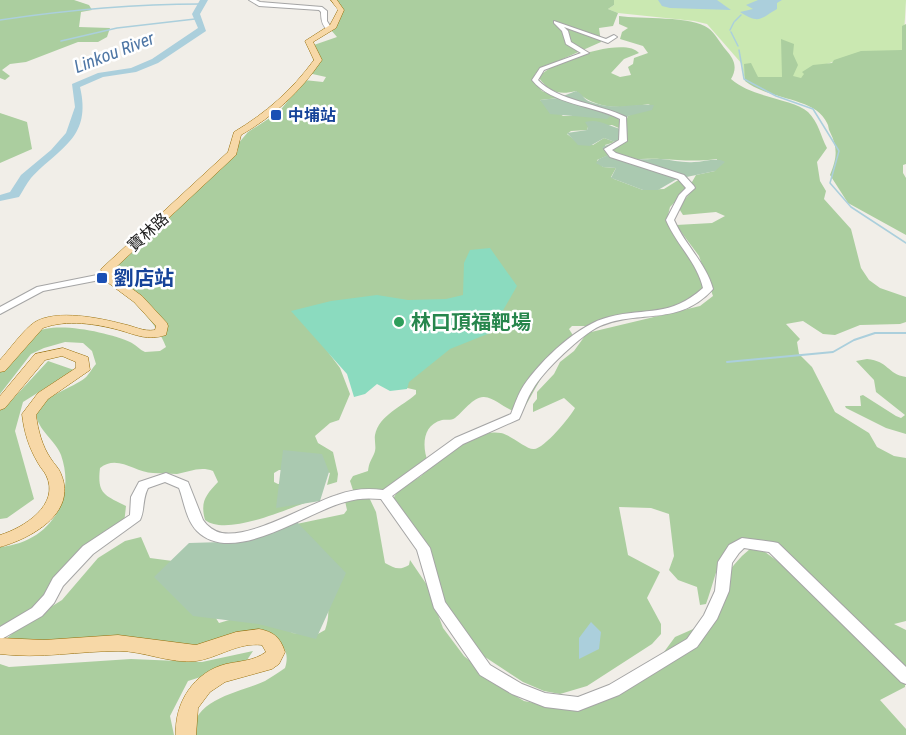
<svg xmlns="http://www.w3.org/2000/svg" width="906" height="735" font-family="'Roboto Condensed','Noto Sans TC',sans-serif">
<rect width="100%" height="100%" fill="#f1eee8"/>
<path fill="#cae8b1" d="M614 0H906L903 51 841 59 824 65 811 75 801 78 745 81 742 64 707 24 694 21 618 13 608 9 614 5Z"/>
<path fill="#abce9f" d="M0 0H74L89 5 92 10 81 12 79 27 110 28 107 37 98 42H78L26 62 10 64 2 70 10 76 5 80 0 78Z
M334 0H614V5L608 9 618 13 613 26 599 28 601 42 540 69 535 74 534 80 542 91 557 96 558 98 540 100 563 116H618L621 129 612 125 588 127 587 130 571 131 567 134 576 141 593 145 604 138 615 142 605 145 609 155 597 160 603 167 616 168 611 177 614 179 643 190 664 189 680 179 688 189 670 207 667 219 684 245 706 288 685 306 593 326H572L569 329 574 337 553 357 522 412C507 413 498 398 484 397 474 396 463 412 455 418 450 421 447 419 442 420 422 425 422 447 428 462L388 491 353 490 350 481 353 476 368 471C369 462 371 461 374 454 377 448 374 441 375 435 379 415 403 406 416 394V390L403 387 310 328 340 368 350 394 339 420 330 423 315 436 318 443 333 452 338 474 337 482 327 485 330 473 325 471 279 470 274 473V482L278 484H289L305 503C282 511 226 536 205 520 200 501 206 495 218 482L213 471C200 466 189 472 177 474 170 474 160 473 153 473 135 473 118 454 100 468 97 494 104 495 126 506L124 524 42 601 0 630V547C48 543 77 501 61 455 56 441 33 426 37 411 40 398 74 387 85 378 89 375 92 368 96 364L92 351 83 343 65 342 44 348 31 354 0 394V371C11 359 22 341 35 333 54 320 110 333 130 342 135 344 140 350 145 352L160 351 166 347C158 323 127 295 108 277 141 228 196 194 238 151L237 145 248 132 279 112 304 80 323 82 326 77 308 73 314 65 311 46 337 37 331 30 340 11Z
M619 16C640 19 693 16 708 28 715 33 720 43 726 50 734 59 738 67 731 79 752 98 794 99 808 112 819 123 820 135 827 148L817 162 820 181 826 191 824 199 851 229 861 268 869 280 880 288 906 297V322L900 324 860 325 835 335 823 334 803 321 786 324 800 339 797 342 799 354 812 367 835 412 869 433 877 447 894 456 906 458V621L894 624 906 630V671L774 545C718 529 722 561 706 604L700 605 697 587 678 580 669 570 674 556 669 514 651 508 619 507 628 555 660 572 647 598 661 624V634L652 644 587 686 560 694 544 691 523 682 485 657 454 622 393 499C398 487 410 484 421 476 441 460 472 428 501 433 511 435 527 450 534 449 544 449 571 416 575 408L564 398 533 412V404L537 399V392L554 374 560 362 574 351 587 333 700 306 713 296 699 256 676 225 712 223 725 216 716 212 683 215 678 207 692 191V182L696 175 715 171 717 159C695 162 681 160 660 159 641 158 629 163 611 149L616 145 628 116 650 104C624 108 597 111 576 91 560 95 550 93 539 78 545 63 625 35 639 53L624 59 611 73 620 77 631 75 628 67 633 64 634 58 648 53 643 46 620 39 622 32 628 28 619 24Z
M906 24V164L903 165V173L906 178V235L848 203 830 175C837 158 838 148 830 132 828 129 829 126 827 123 816 97 768 100 745 81L744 64 751 63 758 77H782L781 39 794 44 793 54 798 65 793 76 801 78 804 74 802 72 813 65 832 63 834 60 861 51 902 50V26Z
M0 113 27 122 32 149 0 163Z
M867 359C889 361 887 374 906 377V434L886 428 846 408 845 406H861L860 396 863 395 896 416 901 418 905 415 876 392 874 380 856 361Z
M48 361 74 370 23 402 15 431 34 499 7 518 0 519V406L10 402Z
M367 493 376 512 385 563C394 568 399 571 409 565L410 560 427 585 443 628 464 656 504 689 524 701 550 706 617 685 661 656 675 637 700 626C710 600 728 566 750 549L765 552 791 571 905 682V687L880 700 906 729V735H193C192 698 240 693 265 681 272 677 279 672 285 668 289 655 286 647 275 639L186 647 5 640 22 625 62 600 98 558 125 541 141 537 150 558 180 562 219 623 253 613 284 620 292 633 316 635 325 630C339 593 305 556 287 526L344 514 347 510 345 501Z
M253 651 245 663 188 681 170 716 174 735H0V664L9 667 131 659 202 662Z"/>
<path fill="#aac9b0" d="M576 91C584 94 583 100 591 102 617 111 630 103 654 105L652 110 628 116 626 120 628 131 611 149C629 164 642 158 661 159 672 160 683 163 694 162 704 162 718 157 725 162L715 171 677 179 658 190H643L614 179 611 178 616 168 603 167 596 163 599 159 608 155 602 147 615 142 604 138 590 146 578 145 567 133 587 130 588 127 585 122C599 118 608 126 621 129L618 116 612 115 607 119 550 114 540 100 558 98Z
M283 450 322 454 329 472 320 501 276 508Z
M296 521 346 573 316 639 258 624 193 616 154 577 189 543 223 542Z"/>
<path fill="#8bdbbf" d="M490 248 517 286 490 333 450 349 409 382 407 389 390 391 377 384 365 394 354 397 347 374 291 311 331 301 377 295 408 300 446 299 463 295 464 263 470 250Z"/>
<path fill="#abcfdc" d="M658 0H717L731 10 670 8 662 6Z
M758 0H782L777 3V9C761 18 760 25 740 12L753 9 746 5Z
M591 622 601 632 599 649 579 659V638Z"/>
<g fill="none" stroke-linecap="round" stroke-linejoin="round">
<path stroke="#abcfdc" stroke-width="1.5" d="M0 20C67 10 134 4 201 4
M735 21 741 15
M730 30 734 22
M731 32 738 46
M61 41 117 28 195 19
M739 50 744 79 776 96 813 109 839 151 830 183 851 207 906 243"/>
<path stroke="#abcfdc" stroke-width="2" d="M727 362 833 352 854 340 875 333H906"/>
<path fill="#abcfdc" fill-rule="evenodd" d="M200 0H208L200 14 206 31 158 63 136 72 103 77 80 87C92 138 60 147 31 178 26 184 23 191 19 197L0 201V195L10 192 21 175 51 150 66 133 75 107 72 84 98 73 131 68 152 59 198 28 192 14Z"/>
<g stroke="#a5a5a5" stroke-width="2">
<path id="minor" d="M249 0H256L260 2 322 7 327 11V21L332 29 329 31C322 27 321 19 321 12L319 10 259 6Z
M554 21 606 39 614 35 617 37 608 43 564 27 568 31 571 42 589 53 544 70 538 80C557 101 601 104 626 117L627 141 612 150 616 153 684 175 694 186 695 188 686 196 674 220C685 245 706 263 713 289 679 327 640 309 600 326 582 334 543 371 533 389 527 398 524 409 519 419L463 444 392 496 430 548 445 602 490 665 522 684 545 693 578 697 609 685 687 639 704 615 715 591 718 562 729 545 742 538 773 542 778 543 906 667V684L901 682 769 552 744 548 739 553 732 563 729 591 717 619 697 647 619 695 583 709 578 711 545 707 512 694 480 675 434 608 417 550 381 499C368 498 358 498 345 502 306 512 233 567 197 531 186 520 184 501 179 488L165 482 148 488C142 500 145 510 140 520L93 554 63 586 54 603 42 616 0 640V627L32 608 44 595 53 578 83 546 130 515 131 497 139 482 166 473 188 482 203 520C207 526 215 532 222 533 253 538 306 505 337 495 353 489 367 488 383 490L455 438 511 414C515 404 518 394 524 385 542 359 579 324 609 317 648 307 669 318 703 288 697 262 676 244 666 220L679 195 686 188 678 179 610 157 604 149 619 140 620 119C593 105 552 105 532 80L540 68 581 53 566 44 562 31 554 23Z
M107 273 110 274 112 276 110 278 43 291 0 314V307L37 287Z"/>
</g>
<g stroke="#966d08" stroke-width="1">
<path id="major" d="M331 0H337L344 10 336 28 313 42 322 60C300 92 274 116 241 135L236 155 113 270V275L142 296 167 323 168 326 166 335C147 341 137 335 119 330 96 324 67 319 43 328L5 371 0 372V360C10 349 24 329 35 322 57 309 100 318 123 324 134 326 143 332 155 330L156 326 134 302 103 279 101 269 228 152 234 132C266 113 292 90 314 60L305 41 330 25 338 10Z
M63 348 88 357 90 370 48 399 36 415C38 430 42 446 51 459 54 464 59 468 61 474 78 514 29 539 0 547V535C23 528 61 505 46 475 44 471 40 467 38 463 29 448 24 432 22 414L38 393 76 368V362L62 356 45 360 5 408 0 410V396L35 354Z
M259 629C274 632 280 637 285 652L279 664 272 669 225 682 210 692 198 708 196 735H176C174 703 194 672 226 664 240 661 254 661 266 652L262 645C238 642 218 658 196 661 170 664 144 651 119 651 79 651 40 659 0 654V638L44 640 118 635 196 645 236 632Z"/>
</g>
<use href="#minor" fill="#fff" fill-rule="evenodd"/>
<use href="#major" fill="#f7d8a7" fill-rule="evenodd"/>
</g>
<g fill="#1a4fb4" stroke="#fff" stroke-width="2">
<rect x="270" y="109" width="12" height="12" rx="3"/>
<rect x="96" y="272" width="12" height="12" rx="3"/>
</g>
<circle fill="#2e9e5b" stroke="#fff" stroke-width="2" cx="399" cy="322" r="6"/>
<g text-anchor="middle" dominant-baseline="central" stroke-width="5" stroke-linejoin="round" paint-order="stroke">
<g font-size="16" font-weight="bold" fill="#164399" stroke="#fff" text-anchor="start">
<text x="288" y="115">中埔站</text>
</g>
<g font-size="16" fill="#212121" stroke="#fff">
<text transform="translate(148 232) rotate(-42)">寶林路</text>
</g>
<g font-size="18" font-style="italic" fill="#4e76a5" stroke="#fff">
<text transform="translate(114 52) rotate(-21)">Linkou River</text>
</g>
<g font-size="20" font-weight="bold" fill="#164399" stroke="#fff" text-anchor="start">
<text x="114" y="278">劉店站</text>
</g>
<g font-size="20" font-weight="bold" fill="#27864d" stroke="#fff" text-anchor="start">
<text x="411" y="322">林口頂福靶場</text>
</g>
</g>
</svg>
